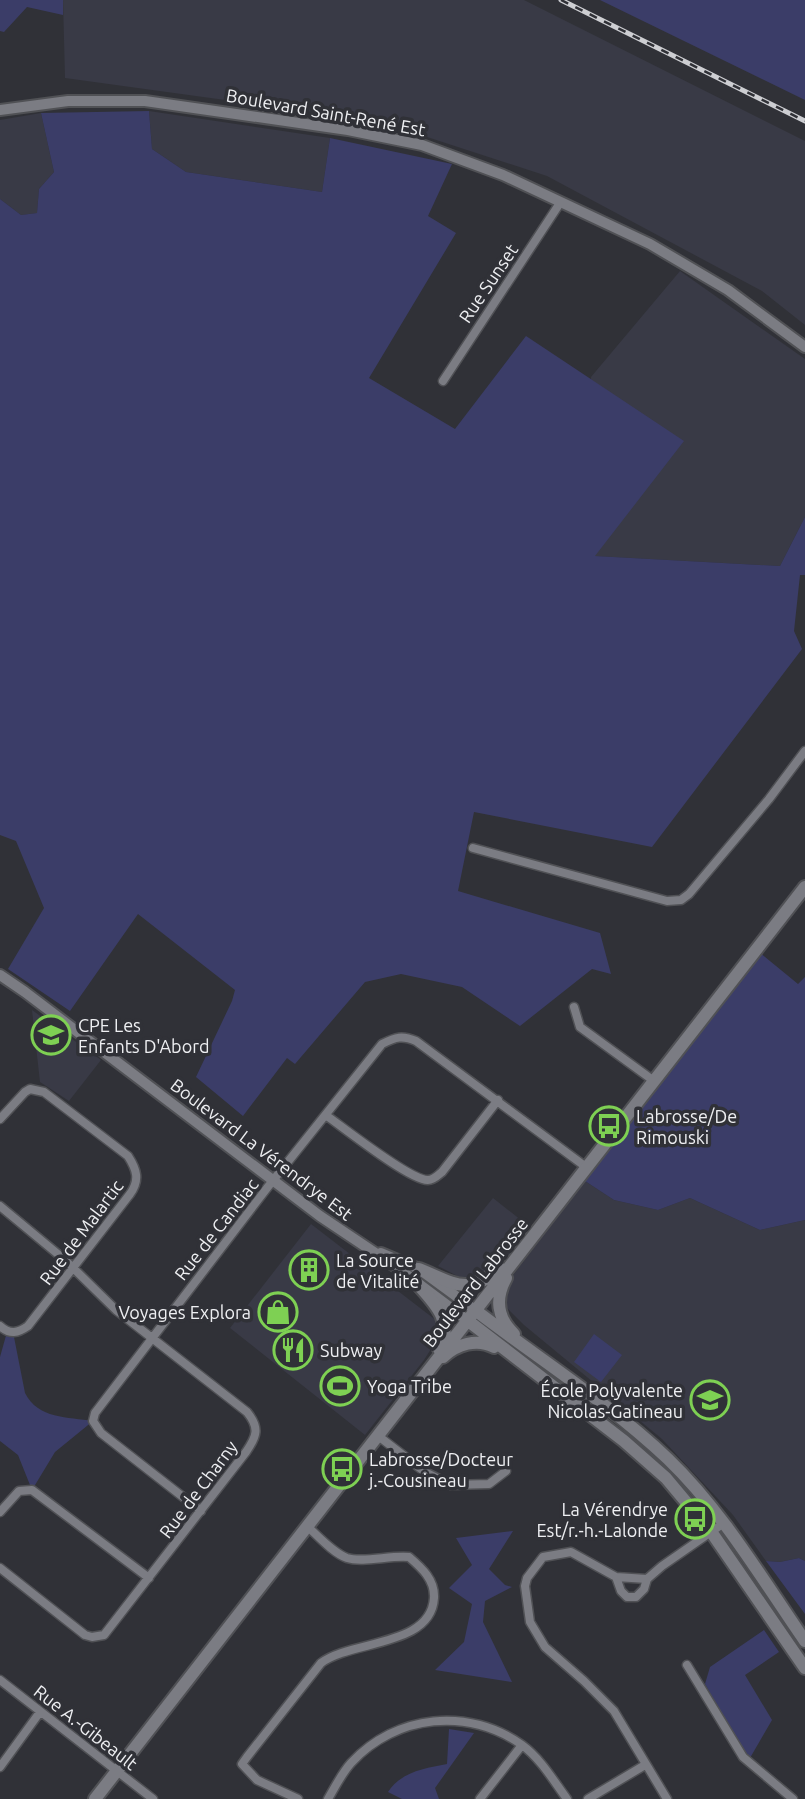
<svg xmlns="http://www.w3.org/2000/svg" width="805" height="1799" font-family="Ubuntu,sans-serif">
<rect width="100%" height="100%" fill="#303137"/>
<path fill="#393a46" d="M63 0H524L805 141V325L762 291 547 176 378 121 65 78Z
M149 111 330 138 322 192 186 172 152 149Z
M41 113 54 172 39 189 37 213 21 215 0 199V120Z
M680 271 805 359V517L780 566 594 556 591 377Z
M32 1010 101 1060 69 1101 40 1082Z
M585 1181 614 1200 658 1210 690 1198 760 1230 805 1220V1561L799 1558 780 1562 766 1561 733 1515 662 1439 524 1325 507 1308 504 1298V1287Z
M493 1198 531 1228 489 1278 465 1280 438 1266Z
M311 1224 437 1321 438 1338 424 1360 365 1435 230 1328Z"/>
<path fill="#3b3d68" d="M0 0H63V15L27 7 4 32 0 31Z
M600 0H805V100Z
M149 111 152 149 186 172 322 192 330 138 452 164 428 216 456 233 369 378 455 429 526 336 684 441 595 556 780 566 805 517V575H800L794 631 802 649 652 847 474 812 458 891 600 933 611 974 592 969 520 1026 462 987 401 974 365 982 295 1064 287 1058 243 1116 196 1077 232 1001 235 990 138 914 70 1011 8 969 44 908 16 841 0 835V199L21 215 37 213 39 189 54 172 41 113Z
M759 952 798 984 805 977V1220L760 1230 690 1198 658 1210 614 1200 585 1181Z
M7 1332H13L25 1393C38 1419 68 1417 93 1421L55 1452 32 1490 18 1455 0 1441V1357Z
M594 1334 622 1355 601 1382 574 1362Z
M513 1531 489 1569 505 1585 512 1587 485 1601 483 1622 512 1682 435 1670 464 1642 472 1604 449 1588 472 1565 456 1538Z
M799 1558 805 1561V1614L766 1561 780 1562Z
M764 1630 779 1652 745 1675 772 1720 750 1758 740 1746 705 1684 710 1667Z
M449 1729 474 1733 435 1788 439 1799H402L388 1792C401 1772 425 1768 447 1764Z"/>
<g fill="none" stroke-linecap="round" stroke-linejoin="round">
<g stroke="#505155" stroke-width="11">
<path id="minor" d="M443 381 560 203
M473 848 667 901 681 900 689 894 769 799 805 751
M574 1007 580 1027 654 1081
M327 1116C344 1128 411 1181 428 1180 434 1180 438 1175 442 1172L498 1100
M0 1119 25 1092 30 1089 44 1092 128 1156C137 1170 140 1180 130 1194L28 1326C18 1333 10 1335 0 1326
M0 1206 65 1260 116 1310 247 1412C260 1428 257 1436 246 1452L104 1635 92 1637 85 1635 0 1568
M377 1435 425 1472 451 1485 489 1484 506 1471
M201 1511 101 1433 93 1421 95 1413 267 1188 382 1044C396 1037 402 1035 416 1041L586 1167
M0 1512 19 1491 32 1490 149 1578
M616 1577 621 1591 627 1597H636L644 1589 647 1579
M687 1665 743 1757 793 1799
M0 1680 153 1799
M0 1767 40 1712
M298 1799 257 1780 242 1764 247 1757 321 1663C351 1640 431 1647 434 1598 435 1580 422 1568 409 1557 391 1555 363 1563 347 1558 333 1553 318 1536 307 1526
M328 1799C335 1787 342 1773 351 1763 396 1714 469 1707 522 1745 541 1759 553 1780 567 1799
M480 1799 522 1745
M588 1799 645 1765
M667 1799 614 1711 584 1681 545 1647 530 1622 525 1586 527 1578 543 1557 571 1552 616 1577 647 1579 662 1566 724 1523"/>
</g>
<g stroke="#505155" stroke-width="14">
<path id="tertiary" d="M0 110 68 101H145L348 130 422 145 503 175 650 244 728 290 805 347
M0 975 25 992 320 1216 399 1269 467 1320
M381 1253 419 1269 475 1310"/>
</g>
<g stroke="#505155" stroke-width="16">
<path id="secondary" d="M419 1269C456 1284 466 1296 501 1269
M506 1278C495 1298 497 1318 514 1334
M413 1279C431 1300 456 1320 439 1349
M475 1310C539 1359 609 1403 668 1459 723 1512 762 1579 805 1641
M467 1320 624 1441 666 1478 712 1533 805 1668
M443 1357C457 1344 477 1338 494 1347
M95 1799 805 887"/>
</g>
<use href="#minor" stroke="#7b7c83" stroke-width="8"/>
<use href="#tertiary" stroke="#7b7c83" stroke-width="10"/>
<use href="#secondary" stroke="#7b7c83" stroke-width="12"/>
<g stroke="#cdced2" stroke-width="5">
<path id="rail" d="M561 0 805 121"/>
</g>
<use href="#rail" stroke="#303137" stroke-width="2.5" stroke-dasharray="8" stroke-linecap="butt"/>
</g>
<defs>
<g id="school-ring" transform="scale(2.0125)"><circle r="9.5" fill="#303137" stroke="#7ed053" stroke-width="1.5"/><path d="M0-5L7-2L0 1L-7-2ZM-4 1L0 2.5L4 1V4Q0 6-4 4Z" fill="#7ed053"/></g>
<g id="bus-ring" transform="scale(2.0125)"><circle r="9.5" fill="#303137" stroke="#7ed053" stroke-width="1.5"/><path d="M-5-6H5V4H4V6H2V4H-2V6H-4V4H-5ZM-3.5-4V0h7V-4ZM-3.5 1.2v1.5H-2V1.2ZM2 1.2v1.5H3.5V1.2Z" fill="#7ed053"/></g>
<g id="building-ring" transform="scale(2.0125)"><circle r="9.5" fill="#303137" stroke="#7ed053" stroke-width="1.5"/><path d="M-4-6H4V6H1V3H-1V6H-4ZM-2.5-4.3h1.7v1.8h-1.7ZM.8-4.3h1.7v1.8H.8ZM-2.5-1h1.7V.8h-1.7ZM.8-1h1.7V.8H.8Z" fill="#7ed053"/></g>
<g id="shop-ring" transform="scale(2.0125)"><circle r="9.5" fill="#303137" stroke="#7ed053" stroke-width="1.5"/><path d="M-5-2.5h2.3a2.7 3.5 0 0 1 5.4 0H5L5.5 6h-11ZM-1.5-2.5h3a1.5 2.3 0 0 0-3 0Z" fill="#7ed053"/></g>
<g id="restaurant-ring" transform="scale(2.0125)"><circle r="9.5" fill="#303137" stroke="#7ed053" stroke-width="1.5"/><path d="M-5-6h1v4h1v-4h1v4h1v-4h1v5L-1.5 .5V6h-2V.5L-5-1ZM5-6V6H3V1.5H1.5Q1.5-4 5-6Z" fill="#7ed053"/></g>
<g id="stadium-ring" transform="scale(2.0125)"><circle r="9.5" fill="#303137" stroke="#7ed053" stroke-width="1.5"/><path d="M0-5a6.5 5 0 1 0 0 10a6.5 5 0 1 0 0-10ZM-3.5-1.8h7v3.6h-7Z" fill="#7ed053"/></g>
</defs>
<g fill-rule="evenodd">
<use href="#school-ring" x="51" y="1035"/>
<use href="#bus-ring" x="609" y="1126"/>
<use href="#building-ring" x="309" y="1270"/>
<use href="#shop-ring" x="278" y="1312"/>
<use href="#restaurant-ring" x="293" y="1350"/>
<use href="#stadium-ring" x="340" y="1386"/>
<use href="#school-ring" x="710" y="1400"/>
<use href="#bus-ring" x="342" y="1469"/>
<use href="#bus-ring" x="695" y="1519"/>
</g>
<g text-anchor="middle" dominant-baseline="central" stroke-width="7" stroke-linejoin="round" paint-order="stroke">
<g font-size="18" fill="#eeeff2" stroke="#303137">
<text transform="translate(326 112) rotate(10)">Boulevard Saint-René Est</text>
<text transform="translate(488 283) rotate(-56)">Rue Sunset</text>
<text transform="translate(262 1149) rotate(37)">Boulevard La Vérendrye Est</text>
<text transform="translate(216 1229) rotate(-52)">Rue de Candiac</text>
<text transform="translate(81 1232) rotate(-53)">Rue de Malartic</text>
<text transform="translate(475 1282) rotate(-52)">Boulevard Labrosse</text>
<text transform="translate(198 1489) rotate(-53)">Rue de Charny</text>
<text transform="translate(86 1727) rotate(38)">Rue A.-Gibeault</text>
</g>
<g font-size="18" fill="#eeeff2" stroke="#303137" text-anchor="start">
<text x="78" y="1025">CPE Les<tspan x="78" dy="21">Enfants D'Abord</tspan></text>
<text x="636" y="1116">Labrosse/De<tspan x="636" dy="21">Rimouski</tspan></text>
<text x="336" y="1260">La Source<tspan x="336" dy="21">de Vitalité</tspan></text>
<text x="251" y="1312" text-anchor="end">Voyages Explora</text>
<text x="320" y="1350">Subway</text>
<text x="367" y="1386">Yoga Tribe</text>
<text x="683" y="1390" text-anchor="end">École Polyvalente<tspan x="683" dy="21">Nicolas-Gatineau</tspan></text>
<text x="369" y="1459">Labrosse/Docteur<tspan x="369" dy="21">j.-Cousineau</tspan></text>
<text x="668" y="1509" text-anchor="end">La Vérendrye<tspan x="668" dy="21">Est/r.-h.-Lalonde</tspan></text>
</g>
</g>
</svg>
